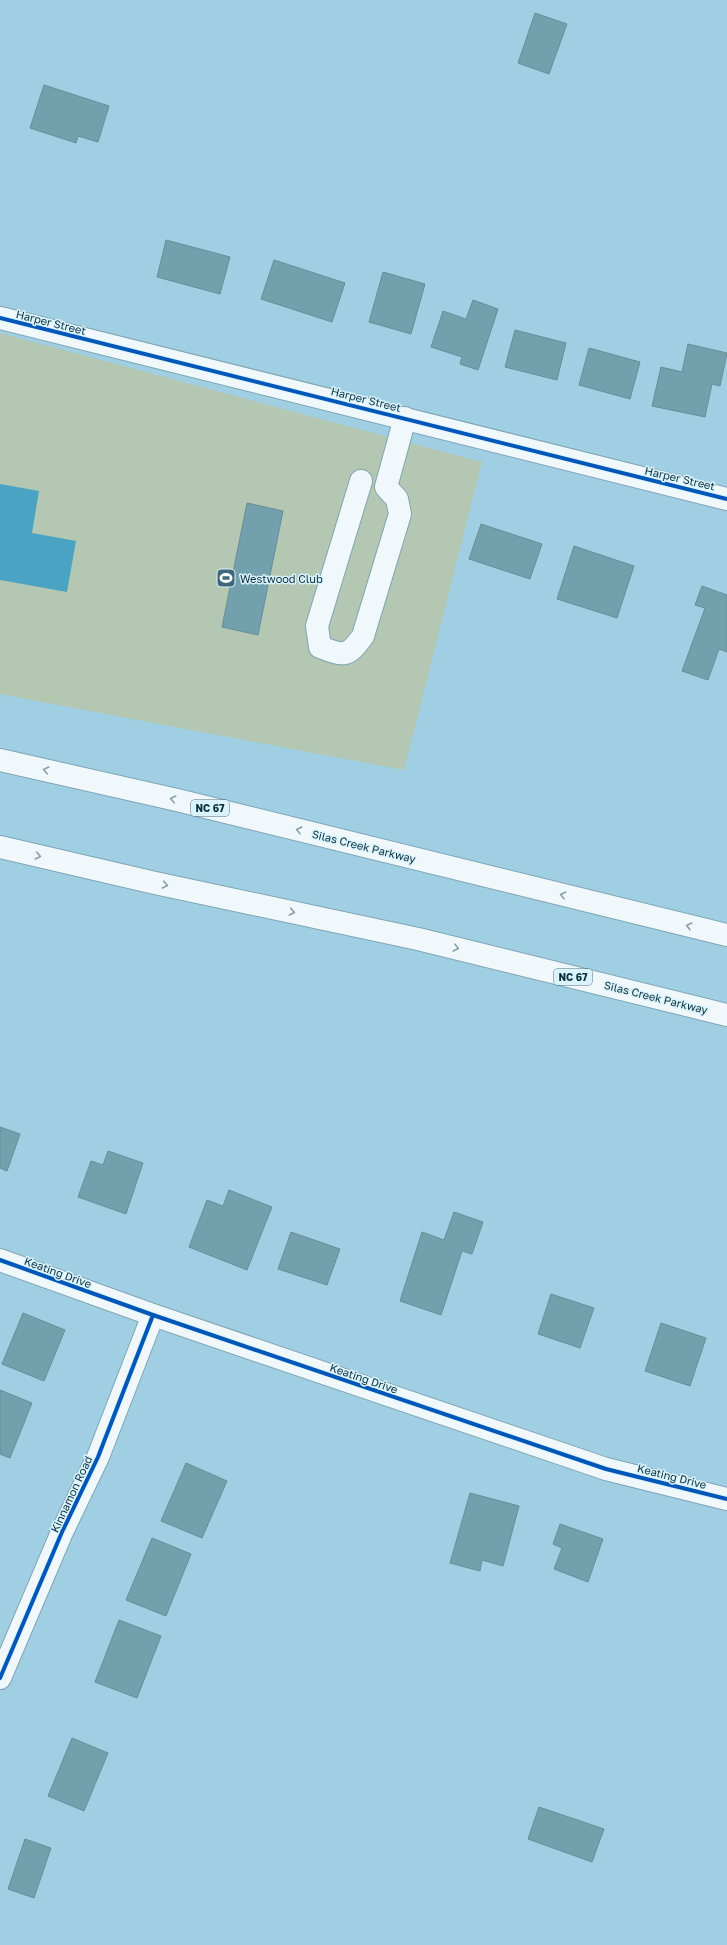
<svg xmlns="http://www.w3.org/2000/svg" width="727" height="1945" font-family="'Golos Text',sans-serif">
<rect width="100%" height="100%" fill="#a0cfe3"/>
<path fill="#b3c7b3" d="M0 333 482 462 404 770 0 694Z"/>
<path fill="#4ba3c3" d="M0 484 39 491 32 533 76 541 67 592 0 580Z"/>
<path fill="#72a1ad" stroke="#678d98" d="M535 13 567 24 549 74 518 63Z
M44 85 109 106 98 142 78 136 76 143 30 128Z
M166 240 230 257 220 294 157 277Z
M274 260 345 283 332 322 261 299Z
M383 272 425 284 411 334 369 322Z
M473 300 498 309 478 370 460 364 462 357 431 347 443 311 466 319Z
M515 330 566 343 557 380 505 367Z
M688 344 727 353 720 386 712 384 705 417 652 406 661 367 682 372Z
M589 348 640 362 630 399 579 385Z
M247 503 283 511 258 635 222 627Z
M481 524 542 544 530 579 469 559Z
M574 546 634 566 617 618 557 599Z
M702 586 727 595V652L719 649 708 680 682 671 705 608 695 605Z
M0 1127 20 1134 7 1171 0 1168Z
M108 1151 143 1163 126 1214 78 1197 91 1161 103 1165Z
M229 1190 272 1207 247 1270 189 1247 207 1200 223 1206Z
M454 1212 483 1222 472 1254 462 1251 441 1315 400 1301 422 1232 444 1240Z
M291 1232 340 1249 327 1285 278 1269Z
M551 1294 594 1308 580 1348 538 1334Z
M23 1313 65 1330 44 1381 2 1364Z
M661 1323 706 1338 690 1386 645 1371Z
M0 1390 32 1403 10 1458 0 1454Z
M186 1463 227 1481 202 1538 161 1521Z
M470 1493 519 1506 503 1566 482 1560 480 1571 450 1563Z
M560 1524 603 1539 588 1582 554 1569 562 1548 553 1544Z
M152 1538 191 1554 166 1616 126 1600Z
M119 1620 161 1636 137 1698 95 1682Z
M72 1738 108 1753 84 1811 48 1796Z
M539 1807 604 1829 592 1862 528 1839Z
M25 1839 51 1848 34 1898 8 1889Z"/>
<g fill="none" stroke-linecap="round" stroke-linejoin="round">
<g stroke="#7ea5b4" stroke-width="24">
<path id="minor" d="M0 318 727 499
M361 481 317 626 320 647C344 656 347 658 363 636L400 514 397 499 386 487 405 418
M0 1260 153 1315 606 1469 727 1499
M0 1678 62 1532 98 1457 153 1315"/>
</g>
<g stroke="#7ea5b4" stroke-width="24">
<path id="major" d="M0 760 177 800 727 935
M0 847 155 883 418 939 727 1015"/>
</g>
<use href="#minor" stroke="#f1f8fb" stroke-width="22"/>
<use href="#major" stroke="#f1f8fb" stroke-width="22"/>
<g stroke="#daf3fd" stroke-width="6">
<path id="cycleway" d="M0 318 727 499
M0 1260 153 1315 606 1469 727 1499
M0 1678 62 1532 98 1457 153 1315"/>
</g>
<use href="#cycleway" stroke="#0057b8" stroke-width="4"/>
</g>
<defs><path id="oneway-chevron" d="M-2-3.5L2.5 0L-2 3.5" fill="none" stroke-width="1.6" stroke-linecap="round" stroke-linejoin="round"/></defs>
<g stroke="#8a9ea6">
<use href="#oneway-chevron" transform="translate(46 770) rotate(-168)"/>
<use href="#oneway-chevron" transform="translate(173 799) rotate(-167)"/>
<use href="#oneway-chevron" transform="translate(299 830) rotate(-166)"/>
<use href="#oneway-chevron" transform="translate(38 856) rotate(13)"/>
<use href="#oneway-chevron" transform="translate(165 885) rotate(12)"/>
<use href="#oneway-chevron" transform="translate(563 895) rotate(-166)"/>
<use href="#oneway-chevron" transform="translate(292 912) rotate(12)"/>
<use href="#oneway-chevron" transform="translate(689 926) rotate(-166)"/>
<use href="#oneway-chevron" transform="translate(456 948) rotate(14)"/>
</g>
<defs>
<g id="stadium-square" transform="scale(1)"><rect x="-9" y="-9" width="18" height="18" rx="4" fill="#3f6878" stroke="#daf3fd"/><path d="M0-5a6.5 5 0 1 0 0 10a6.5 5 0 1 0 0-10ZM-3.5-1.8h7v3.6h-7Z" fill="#fff"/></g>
</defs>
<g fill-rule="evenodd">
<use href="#stadium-square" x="226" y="578"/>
</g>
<g text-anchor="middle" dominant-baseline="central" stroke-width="3" stroke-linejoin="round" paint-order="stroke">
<g fill="#daf3fd" stroke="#496b78" stroke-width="1">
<rect x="191" y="800" width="38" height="16" rx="3"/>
<rect x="554" y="969" width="38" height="16" rx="3"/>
</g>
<g font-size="10" font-weight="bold" fill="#0b313f">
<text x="210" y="808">NC 67</text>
<text x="573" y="977">NC 67</text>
</g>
<g font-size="11" fill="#0b313f" stroke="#daf3fd">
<text transform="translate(51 322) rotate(14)">Harper Street</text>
<text transform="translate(366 399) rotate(14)">Harper Street</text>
<text transform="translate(680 478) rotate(13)">Harper Street</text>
<text transform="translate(364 846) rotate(14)">Silas Creek Parkway</text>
<text transform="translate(656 997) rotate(14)">Silas Creek Parkway</text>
<text transform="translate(58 1272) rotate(20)">Keating Drive</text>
<text transform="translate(364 1378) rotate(19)">Keating Drive</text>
<text transform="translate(672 1476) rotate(14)">Keating Drive</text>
<text transform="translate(71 1494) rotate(-65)">Kinnamon Road</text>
</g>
<g font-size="11" fill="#0b313f" stroke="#daf3fd" text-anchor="start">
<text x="240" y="578">Westwood Club</text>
</g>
</g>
</svg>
